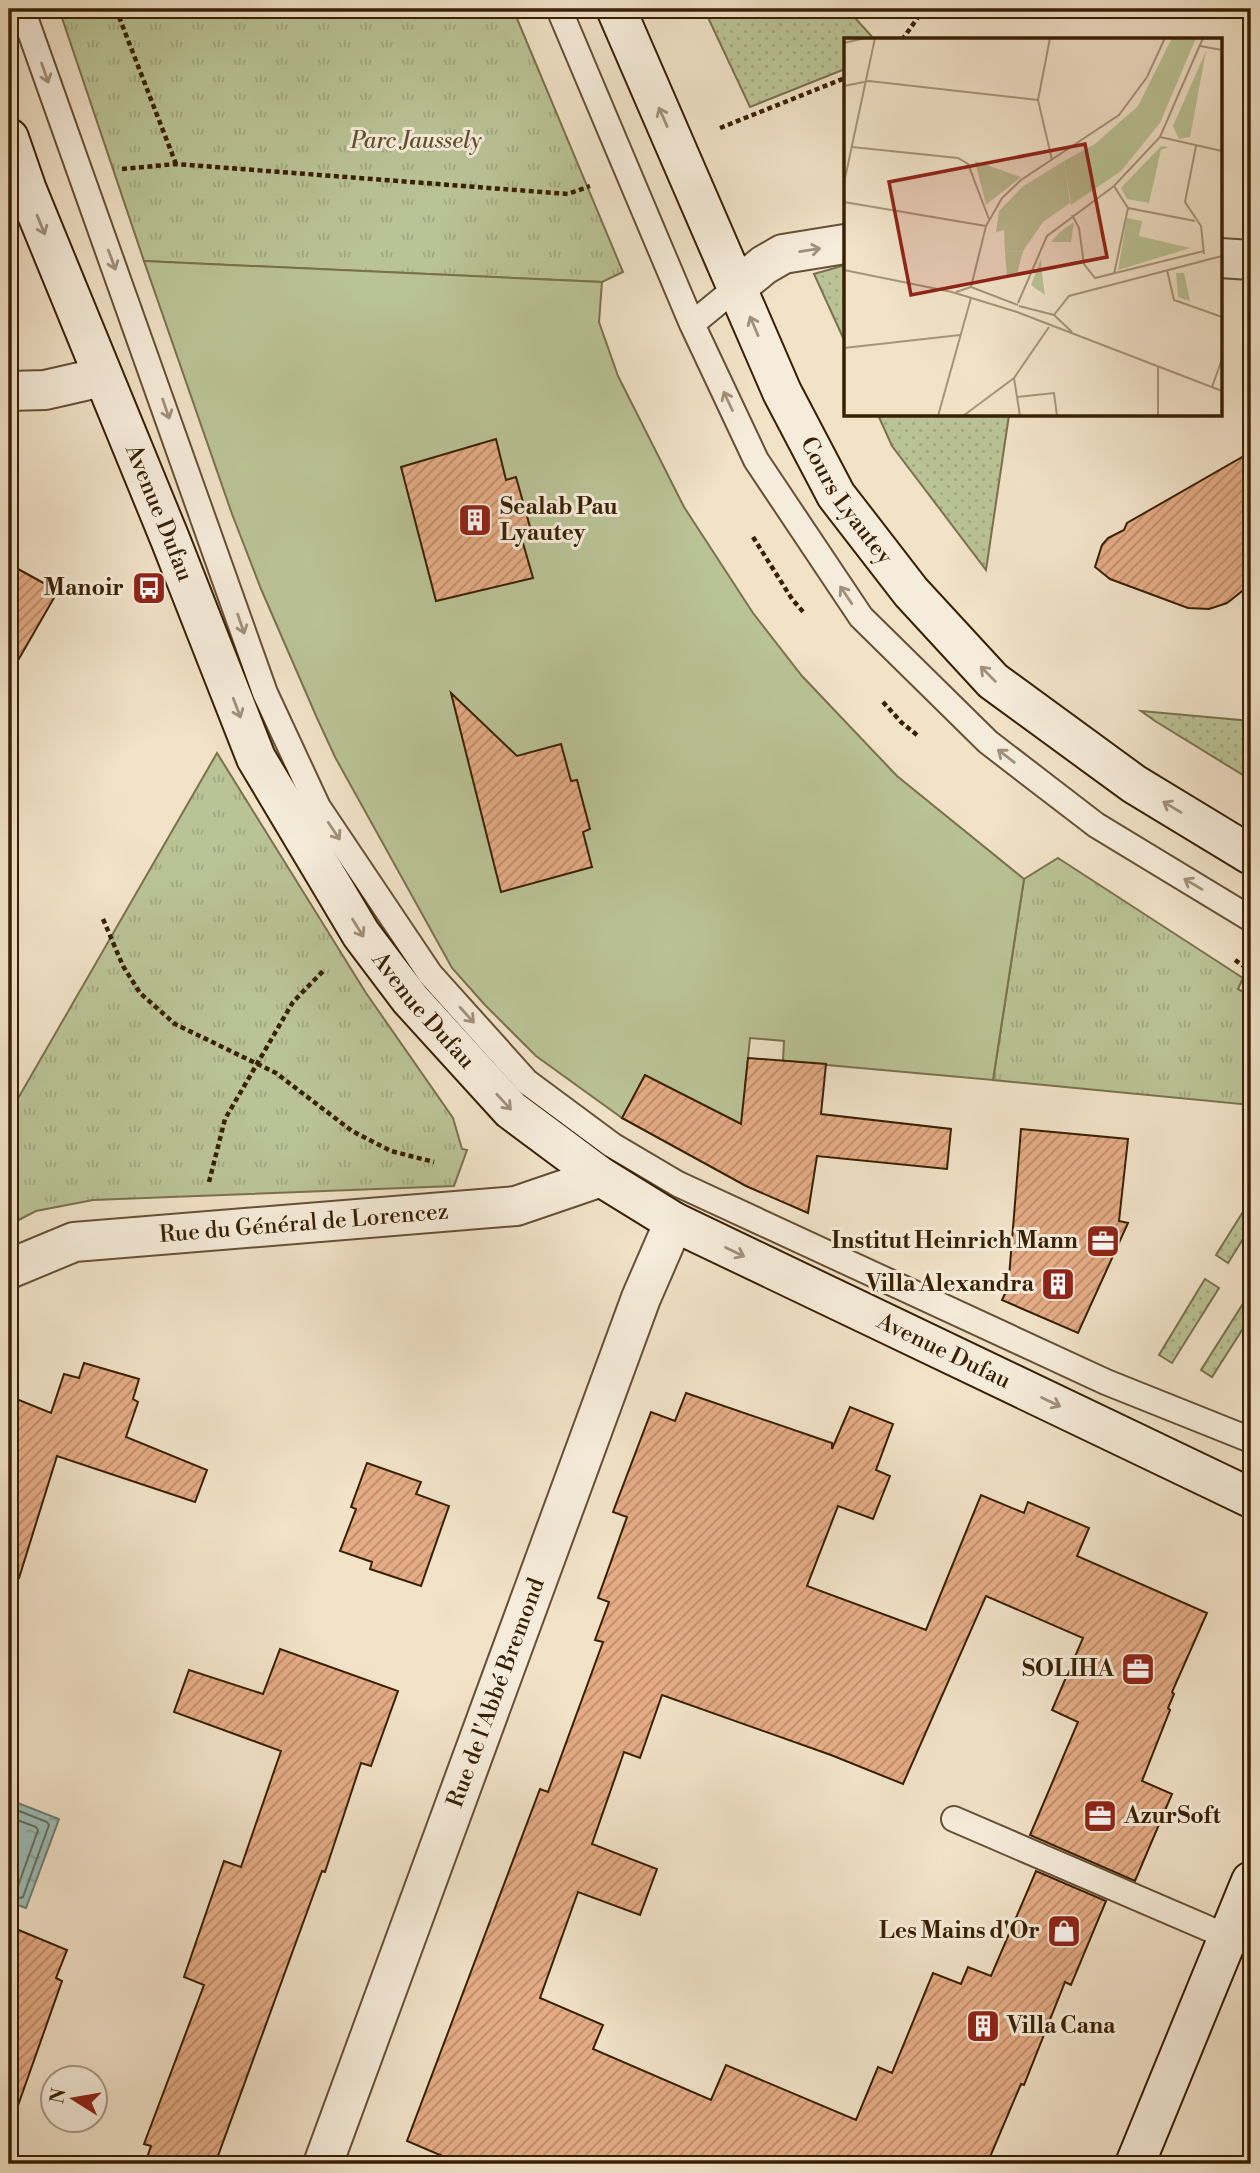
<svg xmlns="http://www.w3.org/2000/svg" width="1260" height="2173" font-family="'Libre Bodoni',serif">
<defs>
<pattern id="grass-dots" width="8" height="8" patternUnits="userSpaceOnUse" patternTransform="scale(1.75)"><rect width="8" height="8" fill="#bac396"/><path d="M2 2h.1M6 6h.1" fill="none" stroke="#a1a780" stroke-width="1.8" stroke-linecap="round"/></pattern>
<pattern id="park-tufts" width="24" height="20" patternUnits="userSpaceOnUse" patternTransform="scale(1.75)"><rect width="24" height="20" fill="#bac396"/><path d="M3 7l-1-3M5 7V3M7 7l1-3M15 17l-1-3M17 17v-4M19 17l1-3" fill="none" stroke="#a1a780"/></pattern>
<pattern id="water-ripples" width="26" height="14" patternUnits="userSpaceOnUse" patternTransform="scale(1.75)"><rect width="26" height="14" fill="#9bbdb7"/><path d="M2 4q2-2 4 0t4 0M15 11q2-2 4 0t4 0" fill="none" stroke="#86a29c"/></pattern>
<pattern id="building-hatch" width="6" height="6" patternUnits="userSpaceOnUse" patternTransform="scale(1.75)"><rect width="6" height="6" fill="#e5ac86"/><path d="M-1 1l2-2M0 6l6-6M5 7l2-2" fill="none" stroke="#bb8c6b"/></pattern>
</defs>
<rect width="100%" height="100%" fill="#f1e2c8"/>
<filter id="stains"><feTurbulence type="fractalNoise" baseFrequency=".00286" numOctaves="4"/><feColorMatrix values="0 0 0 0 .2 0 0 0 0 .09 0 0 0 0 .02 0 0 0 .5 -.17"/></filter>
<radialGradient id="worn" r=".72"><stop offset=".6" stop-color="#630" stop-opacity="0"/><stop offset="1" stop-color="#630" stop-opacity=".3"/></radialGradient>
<path fill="url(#grass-dots)" stroke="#7a724c" stroke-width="2" d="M704 9H847L875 40H845V69L750 107Z
M845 265V342L814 274Z
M878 415H1009L986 570 892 446Z
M1141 711 1251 721V780L1155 721Z
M1251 1199V1226L1228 1263 1216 1255Z
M1205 1279 1219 1288 1172 1363 1159 1355Z
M1251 1291V1316L1212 1377 1201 1370Z"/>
<path fill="url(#park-tufts)" stroke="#7a724c" stroke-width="2" d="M59 9H513L623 272 602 282 144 261Z
M217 753 366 993 453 1118 462 1149 467 1150 454 1186 93 1200 36 1211 9 1225V1114Z
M1058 858 1243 978 1238 989 1251 996V1105L993 1080 1024 879Z"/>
<path fill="#bac396" stroke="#7a724c" stroke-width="2" d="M144 261 602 282 599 322 618 376 684 507 753 613 802 676 897 776 1024 879 993 1080 783 1061 784 1041 750 1038 745 1088 763 1135 645 1075 622 1118 536 1056 485 1005 452 968 335 757 317 718 261 589 232 514Z"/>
<path fill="url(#water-ripples)" stroke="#747e6f" stroke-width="2" d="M10 1800 59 1819 26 1908 9 1902Z"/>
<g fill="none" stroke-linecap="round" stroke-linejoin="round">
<path stroke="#6a6e5d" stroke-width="2" d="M9 1807 47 1822 49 1825 23 1897 20 1898 9 1896
M9 1817 36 1827 38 1830 18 1886 9 1887"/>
</g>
<path fill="url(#building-hatch)" stroke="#392003" stroke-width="2" d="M496 439 506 480 516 477 532 534 521 536 533 578 436 601 401 467Z
M1251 452V584L1227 603 1209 609 1188 608 1110 579 1095 567 1102 545 1108 538 1124 530 1127 523Z
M9 564 58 591 9 676Z
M451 693 517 756 561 744 571 781 577 780 590 829 583 832 592 867 501 892Z
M748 1058 826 1064 821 1114 951 1129 947 1169 817 1156 808 1213 746 1186 622 1118 645 1075 741 1124Z
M1021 1129 1128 1139 1119 1221 1128 1223 1078 1333 1002 1300 1012 1279 1009 1277Z
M84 1363 139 1379 133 1399 138 1402 126 1437 207 1470 195 1502 57 1456 19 1578 9 1576V1396L51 1413 64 1374 79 1378Z
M686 1393 832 1443V1449L850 1407 893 1424 876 1470 890 1476 873 1519 838 1506 807 1586 926 1630 981 1495 1024 1513 1028 1502 1089 1528 1077 1556 1207 1613 1172 1692 1174 1694 1168 1708 1170 1710 1142 1781 1172 1794 1135 1881 1030 1835 1078 1722 1052 1710 1083 1638 986 1596 903 1784 831 1755 662 1695 640 1758 624 1752 592 1844 657 1869 640 1915 578 1892 540 1998 603 2025 593 2049 711 2100 726 2065 856 2120 878 2067 892 2073 933 1973 961 1984 968 1967 991 1976 1036 1871 1106 1901 1071 1985 1065 1982 1024 2085 1021 2084 987 2164H461L407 2141 540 1789 548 1792 603 1642 595 1640 609 1602 598 1598 627 1517 613 1512 651 1412 675 1421Z
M367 1463 421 1482 416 1494 449 1506 421 1586 370 1569 372 1562 340 1551 356 1509 351 1507Z
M280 1649 398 1691 371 1766 361 1763 325 1872 322 1871 215 2164H145L151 2146 144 2144 204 1985 184 1977 224 1861 241 1867 281 1751 174 1712 189 1670 263 1694Z
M9 1926 67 1950 56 1978 62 1981 15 2114 9 2113Z"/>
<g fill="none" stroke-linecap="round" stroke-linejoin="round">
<g stroke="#675034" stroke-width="28">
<path id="service" d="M22 9 265 693 318 807 430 974 527 1082 612 1145 678 1184 1106 1382 1251 1440
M559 9 692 324 756 460 861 617 988 742 1096 825 1251 919
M692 324 737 287
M954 1819 1228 1937"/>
</g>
<g stroke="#675034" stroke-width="42">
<g id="minor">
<path d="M1220 258 1251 260"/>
<path d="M737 287 764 265 783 254 845 244"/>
<path d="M9 391 45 390 102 377"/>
<path id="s1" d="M9 1269 74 1242 516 1206 601 1177"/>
<path id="s2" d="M323 2164 641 1298 674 1222"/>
</g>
</g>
<g stroke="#392003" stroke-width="42">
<g id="secondary">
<path id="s3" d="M616 9 782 392 836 495 911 592 993 681 1134 784 1251 855"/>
<path id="s4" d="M9 138 27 190 170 539 256 758 361 934 410 999 511 1110 601 1177 674 1222 1251 1498"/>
<path d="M1135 2164 1251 1881"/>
</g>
</g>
<path stroke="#392003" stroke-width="4.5" stroke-dasharray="5 3.5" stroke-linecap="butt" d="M116 9 176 164
M902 40 921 13
M720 128 845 78
M122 169 176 164 568 194 590 186
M753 537 792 599 805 614
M883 702 902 723 917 735
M103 919 123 966 140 993 175 1024 276 1073 352 1131 391 1151 434 1162
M1235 960 1251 971
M209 1182 225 1119 293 1002 325 969"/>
<use href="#service" stroke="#f6ecdb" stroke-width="24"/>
<use href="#minor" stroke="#f6ecdb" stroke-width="38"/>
<use href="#secondary" stroke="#f6ecdb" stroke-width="38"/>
</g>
<defs><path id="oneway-shaft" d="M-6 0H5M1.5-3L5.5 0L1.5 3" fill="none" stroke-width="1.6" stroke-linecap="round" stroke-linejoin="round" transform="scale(1.75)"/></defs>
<g stroke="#a1907a">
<use href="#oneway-shaft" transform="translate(45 73) rotate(71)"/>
<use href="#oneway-shaft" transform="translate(663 117) rotate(-114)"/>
<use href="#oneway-shaft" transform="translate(41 225) rotate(68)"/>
<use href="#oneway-shaft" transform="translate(810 250) rotate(-9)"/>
<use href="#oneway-shaft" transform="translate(112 260) rotate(70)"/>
<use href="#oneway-shaft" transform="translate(754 326) rotate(-113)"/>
<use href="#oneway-shaft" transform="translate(728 401) rotate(-115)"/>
<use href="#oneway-shaft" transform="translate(166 409) rotate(71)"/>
<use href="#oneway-shaft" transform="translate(846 595) rotate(-124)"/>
<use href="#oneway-shaft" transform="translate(241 624) rotate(71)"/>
<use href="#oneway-shaft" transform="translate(988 674) rotate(-135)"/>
<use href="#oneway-shaft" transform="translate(237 708) rotate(69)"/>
<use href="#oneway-shaft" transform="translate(1006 756) rotate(-142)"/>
<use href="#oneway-shaft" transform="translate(1172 807) rotate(-149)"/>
<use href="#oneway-shaft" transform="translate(334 831) rotate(56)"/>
<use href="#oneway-shaft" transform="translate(1193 884) rotate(-149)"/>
<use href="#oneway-shaft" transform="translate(358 928) rotate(58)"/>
<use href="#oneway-shaft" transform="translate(467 1015) rotate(48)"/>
<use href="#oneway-shaft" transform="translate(504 1102) rotate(47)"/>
<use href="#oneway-shaft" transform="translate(735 1252) rotate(26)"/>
<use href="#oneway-shaft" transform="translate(1051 1402) rotate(26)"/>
</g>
<defs>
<g id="building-square" transform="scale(1.75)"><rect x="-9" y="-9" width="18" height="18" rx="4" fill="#8f2418" stroke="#f6ecdb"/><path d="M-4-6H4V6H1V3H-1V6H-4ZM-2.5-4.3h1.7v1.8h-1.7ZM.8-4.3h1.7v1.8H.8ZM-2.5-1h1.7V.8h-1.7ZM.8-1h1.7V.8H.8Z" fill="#fff"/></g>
<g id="bus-square" transform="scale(1.75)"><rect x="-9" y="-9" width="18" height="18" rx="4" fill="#8f2418" stroke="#f6ecdb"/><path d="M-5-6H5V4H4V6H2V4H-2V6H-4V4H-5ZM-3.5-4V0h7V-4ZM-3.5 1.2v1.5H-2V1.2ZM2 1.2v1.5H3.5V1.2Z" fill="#fff"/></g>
<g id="office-square" transform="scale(1.75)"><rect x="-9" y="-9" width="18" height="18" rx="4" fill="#8f2418" stroke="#f6ecdb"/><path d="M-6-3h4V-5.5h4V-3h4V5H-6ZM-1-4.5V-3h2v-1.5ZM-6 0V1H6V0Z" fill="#fff"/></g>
<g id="shop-square" transform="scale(1.75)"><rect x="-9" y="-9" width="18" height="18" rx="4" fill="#8f2418" stroke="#f6ecdb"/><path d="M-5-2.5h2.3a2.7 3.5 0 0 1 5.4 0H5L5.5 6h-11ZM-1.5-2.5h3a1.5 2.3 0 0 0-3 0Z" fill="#fff"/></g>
</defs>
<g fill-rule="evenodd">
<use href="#building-square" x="475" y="520"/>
<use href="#bus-square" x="149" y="588"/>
<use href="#office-square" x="1103" y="1241"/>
<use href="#building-square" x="1058" y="1284"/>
<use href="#office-square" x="1138" y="1669"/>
<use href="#office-square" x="1100" y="1816"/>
<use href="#shop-square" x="1064" y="1931"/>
<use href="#building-square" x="983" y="2026"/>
</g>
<g text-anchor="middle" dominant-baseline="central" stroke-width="6" stroke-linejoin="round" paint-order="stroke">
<g font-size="23" font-style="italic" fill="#60512f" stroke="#f6ecdb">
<text x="416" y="141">Parc Jaussely</text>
</g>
<g font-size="23" fill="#392003" stroke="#f6ecdb">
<text stroke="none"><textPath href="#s3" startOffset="544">Cours Lyautey</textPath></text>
<text stroke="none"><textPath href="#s4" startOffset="404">Avenue Dufau</textPath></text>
<text stroke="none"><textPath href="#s4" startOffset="971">Avenue Dufau</textPath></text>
<text stroke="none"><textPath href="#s1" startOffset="301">Rue du Général de Lorencez</textPath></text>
<text stroke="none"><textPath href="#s4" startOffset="1601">Avenue Dufau</textPath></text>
<text stroke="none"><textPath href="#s2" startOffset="502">Rue de l'Abbé Bremond</textPath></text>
</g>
<g font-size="23" font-weight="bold" fill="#392003" stroke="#f6ecdb" text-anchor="end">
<text x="500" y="507" text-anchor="start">Sealab Pau<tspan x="500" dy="26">Lyautey</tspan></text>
<text x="124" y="588">Manoir</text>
<text x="1078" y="1241">Institut Heinrich Mann</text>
<text x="1034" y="1284">Villa Alexandra</text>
<text x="1114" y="1669">SOLIHA</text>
<text x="1124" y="1816" text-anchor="start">AzurSoft</text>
<text x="1040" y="1931">Les Mains d'Or</text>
<text x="1007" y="2026" text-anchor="start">Villa Cana</text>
</g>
</g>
<g transform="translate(844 38)">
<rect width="378" height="378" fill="#f1e2c8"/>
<path d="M362 13 346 99 335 101 329 88ZM317 108 325 109 317 112 305 165 283 161 277 150ZM283 180 298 183 295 198 346 210 274 232ZM230 184 227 204H207L216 194ZM197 221 198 237 201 257 187 247ZM332 235H340L346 263 334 259Z" fill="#bac396"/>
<path d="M328 0H352L316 85 277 133 227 167 220 123 251 106 294 68ZM131 123 177 139 142 167ZM179 213 172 239H163L161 214Z" fill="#bac396"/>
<path d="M220 123 226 165 199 184 179 213 161 214 160 192 146 196 152 194 155 173 178 149Z" fill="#bac396"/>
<path fill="none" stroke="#a79479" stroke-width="2" d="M206 0 194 62 208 122M0 5 21 0M356 8 378 12M0 48 25 43 194 62M316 99 378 113M352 108 341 164 357 188 360 216M8 109 114 120 124 126 145 181M0 145 31 0M270 148 284 170 351 183M0 164 142 188M228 177 235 190 240 226 251 240 360 213M0 232 108 254 173 274 378 353M323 232 330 262 378 279M270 236 284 170M127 249 174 267M112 254 127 249 142 188 158 160 177 142 275 77 303 39 321 0M174 265 203 198 270 148 316 99 359 0M175 268 210 277 228 294M210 277 225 258 378 218M0 310 116 297M170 340 176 378M368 349 378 321M173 359 210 355 213 378M94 378 127 260M119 378 170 340 205 289M314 378V328"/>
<path fill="#8f2418" fill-opacity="0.15" stroke="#8f2418" stroke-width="3.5" d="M241 106 263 219 67 257 45 144Z"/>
<rect width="378" height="378" fill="none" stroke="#392003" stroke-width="3.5"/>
</g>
<rect width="1260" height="2173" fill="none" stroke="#f1e2c8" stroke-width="35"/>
<rect x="10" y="10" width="1239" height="2152" fill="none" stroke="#392003" stroke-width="3.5"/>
<rect x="18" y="18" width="1225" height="2138" fill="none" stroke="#392003" stroke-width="2"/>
<g transform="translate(74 2099) rotate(281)"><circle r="33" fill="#f6ecdb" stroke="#aa9a85" stroke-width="2"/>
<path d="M0-5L12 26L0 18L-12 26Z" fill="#8f2418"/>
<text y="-10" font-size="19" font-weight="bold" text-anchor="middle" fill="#392003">N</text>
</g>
<rect width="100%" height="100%" filter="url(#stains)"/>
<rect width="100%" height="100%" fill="url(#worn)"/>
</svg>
